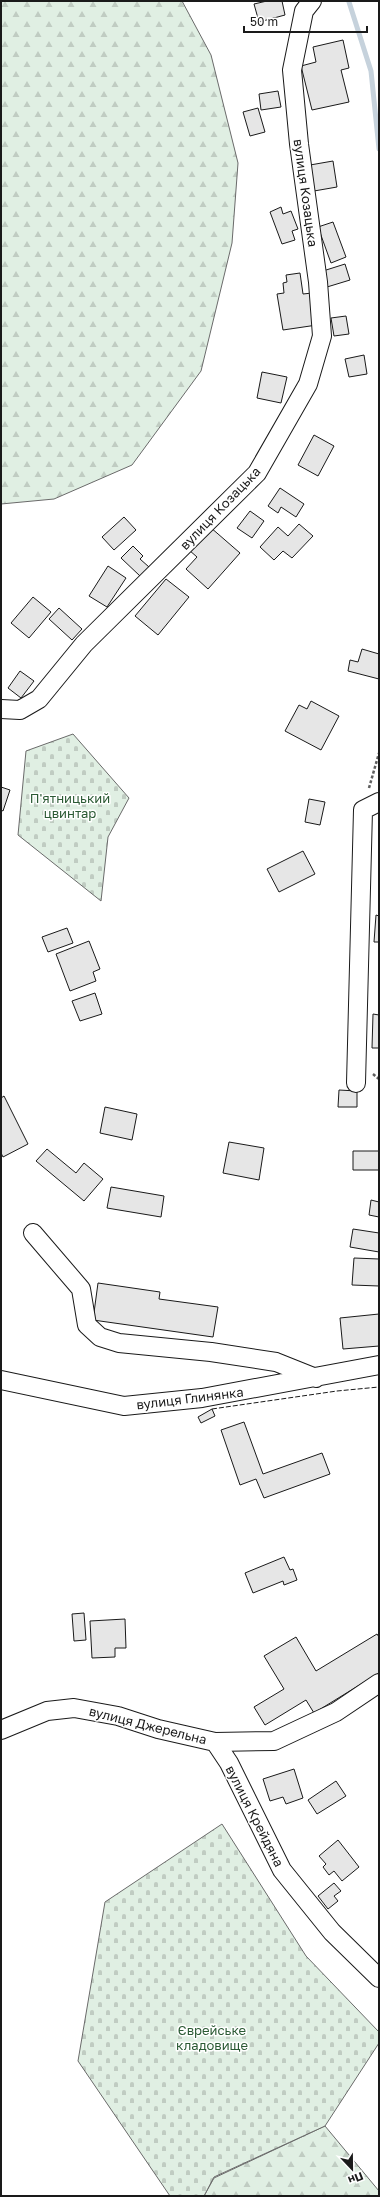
<svg xmlns="http://www.w3.org/2000/svg" width="380" height="2197" font-family="'Golos Text',sans-serif">
<defs>
<pattern id="forest-firs" width="22" height="20" patternUnits="userSpaceOnUse"><rect width="22" height="20" fill="#e0efe3"/><path d="M5 1l3.5 6h-7zM16 11l3.5 6h-7z" fill="#c0ccc2"/></pattern>
<pattern id="cemetery-stones" width="16" height="16" patternUnits="userSpaceOnUse"><rect width="16" height="16" fill="#e0efe3"/><path d="M2 7V4a2 2 0 0 1 4 0v3zM10 15v-3a2 2 0 0 1 4 0v3z" fill="#c0ccc2"/></pattern>
</defs>
<rect width="100%" height="100%" fill="#fff"/>
<path fill="url(#forest-firs)" stroke="#6a6a6a" d="M1 1H182L211 55 238 163 232 243 201 371 132 465 54 499 1 504Z
M325 2126 379 2191V2196H204L214 2178Z"/>
<path fill="url(#cemetery-stones)" stroke="#6a6a6a" d="M73 734 129 798 108 837 101 901 18 835 26 751Z
M222 1824 306 1956 379 2032V2043L325 2126 214 2177 204 2196H170L78 2061 105 1902Z"/>
<g fill="none" stroke-linecap="round" stroke-linejoin="round">
<path stroke="#c6d2dc" stroke-width="5" d="M349 2 371 71 379 149"/>
</g>
<path fill="#e6e6e6" stroke="#1a1a1a" d="M267 1H282L285 15 259 22 254 4Z
M343 40 349 68 341 70 349 102 312 110 301 66 316 62 313 47Z
M278 91 281 107 261 110 259 94Z
M258 108 265 132 250 136 243 112Z
M333 161 337 187 314 191 310 165Z
M281 207 283 214 291 211 298 229 292 231 295 240 282 244 270 212Z
M333 222 346 257 331 263 318 227Z
M345 264 350 280 327 287 323 271Z
M300 273 303 294 312 293 317 325 283 330 277 294 284 293 283 283 287 282 286 275Z
M346 316 349 334 334 336 331 318Z
M364 355 367 374 349 377 345 359Z
M262 372 287 377 281 403 257 398Z
M314 435 334 446 318 476 298 465Z
M280 488 304 504 296 517 281 507 278 513 268 506Z
M250 511 264 521 252 538 237 528Z
M124 517 136 530 114 550 102 537Z
M299 524 313 536 292 558 283 551 274 560 260 547 278 527 288 536Z
M210 527 240 553 208 589 186 569 197 557 189 550Z
M133 546 143 556 140 559 149 567 140 576 121 558Z
M108 566 126 578 107 607 89 596Z
M166 579 189 597 158 635 135 616Z
M33 597 51 612 29 638 11 623Z
M59 608 82 629 72 640 49 619Z
M362 649 379 654V679L348 671 350 660 358 662Z
M20 671 34 681 21 698 8 688Z
M311 701 339 716 321 750 285 731 299 705 307 709Z
M1 787 10 790 3 811 1 810Z
M309 799 325 802 320 825 305 822Z
M303 851 315 874 279 892 267 869Z
M376 915 379 916V942H374Z
M67 928 73 943 48 952 42 937Z
M89 941 100 969 93 972 96 981 70 991 56 954Z
M95 993 102 1014 80 1021 72 1001Z
M373 1014 379 1015V1048H372Z
M339 1090 357 1091V1107H338Z
M4 1096 28 1144 3 1157 1 1153V1098Z
M105 1107 137 1114 132 1140 100 1133Z
M229 1142 264 1148 259 1180 223 1173Z
M47 1149 76 1173 84 1163 103 1179 84 1201 36 1161Z
M353 1151H379V1170H353Z
M111 1187 164 1196 161 1217 107 1208Z
M371 1200 379 1202V1217L369 1215Z
M353 1229 379 1233V1252L350 1247Z
M354 1258 379 1259V1286L352 1285Z
M98 1283 160 1292 159 1299 218 1307 213 1337 93 1320Z
M379 1314V1346L343 1349 340 1318Z
M212 1409 215 1416 201 1423 198 1417Z
M244 1422 263 1474 322 1453 330 1474 264 1498 256 1479 240 1485 221 1430Z
M284 1557 290 1570 293 1569 297 1580 284 1585 283 1581 253 1593 245 1573Z
M84 1613 86 1640 74 1641 72 1614Z
M125 1619 126 1648H115V1657L92 1658 90 1621Z
M377 1634 379 1637V1673L314 1713 306 1700 265 1725 254 1707 284 1689 264 1656 296 1637 316 1671Z
M294 1769 303 1798 286 1804 283 1797 270 1801 263 1779Z
M336 1781 346 1796 317 1814 308 1800Z
M338 1840 359 1867 342 1881 334 1871 329 1875 323 1867 326 1864 319 1856Z
M334 1883 341 1891 334 1896 338 1901 328 1909 318 1896Z"/>
<g fill="none" stroke-linecap="round" stroke-linejoin="round">
<g stroke="#1a1a1a" stroke-width="20">
<path id="minor" d="M1 709 20 710 39 699 84 644 257 473 308 384 322 336 318 282 299 144 292 70 304 11 312 1
M356 1083 363 810 379 802
M33 1233 81 1289 87 1325 100 1337 119 1343 211 1352 276 1362 316 1378
M1 1380 124 1406 202 1398 379 1365
M1 1730 47 1711 74 1708 118 1716 158 1729 215 1742 274 1741 336 1712 379 1683
M215 1742 229 1763 282 1870 332 1932 379 1978"/>
</g>
<path stroke="#5f5f5f" stroke-width="2.5" stroke-dasharray="3 2" stroke-linecap="butt" d="M369 788 379 753
M373 1074 379 1079"/>
<use href="#minor" stroke="#fff" stroke-width="18"/>
<path stroke="#1a1a1a" stroke-width="1" stroke-dasharray="5 2" stroke-linecap="butt" d="M212 1409 337 1391 379 1387"/>
</g>
<g text-anchor="middle" dominant-baseline="central" stroke-width="3" stroke-linejoin="round" paint-order="stroke">
<g font-size="13" fill="#1a1a1a" stroke="#fff">
<text transform="translate(306 193) rotate(82)">вулиця Козацька</text>
<text transform="translate(220 508) rotate(-46)">вулиця Козацька</text>
<text transform="translate(190 1398) rotate(-7)">вулиця Глинянка</text>
<text transform="translate(148 1725) rotate(14)">вулиця Джерельна</text>
<text transform="translate(255 1816) rotate(63)">вулиця Крейдяна</text>
</g>
<g font-size="13" fill="#2b5a34" stroke="#fff">
<text x="70" y="798">П'ятницький<tspan x="70" dy="15">цвинтар</tspan></text>
<text x="212" y="2030">Єврейське<tspan x="212" dy="15">кладовище</tspan></text>
</g>
</g>
<rect width="380" height="2197" fill="none" stroke="#1a1a1a" stroke-width="4"/>
<g transform="translate(352 2169) rotate(158)" stroke="#ffffff" stroke-width="3" paint-order="stroke">
<path d="M0-3L7 15L0 10L-7 15Z" fill="#1a1a1a"/>
<text y="-6" font-size="11" font-weight="bold" text-anchor="middle" fill="#1a1a1a">Пн</text>
</g>
<path d="M244 26v6h123v-6" fill="none" stroke="#1a1a1a" stroke-width="2"/>
<text x="250" y="26" font-size="12" fill="#1a1a1a" stroke="#ffffff" stroke-width="3" paint-order="stroke">50 m</text>
</svg>
